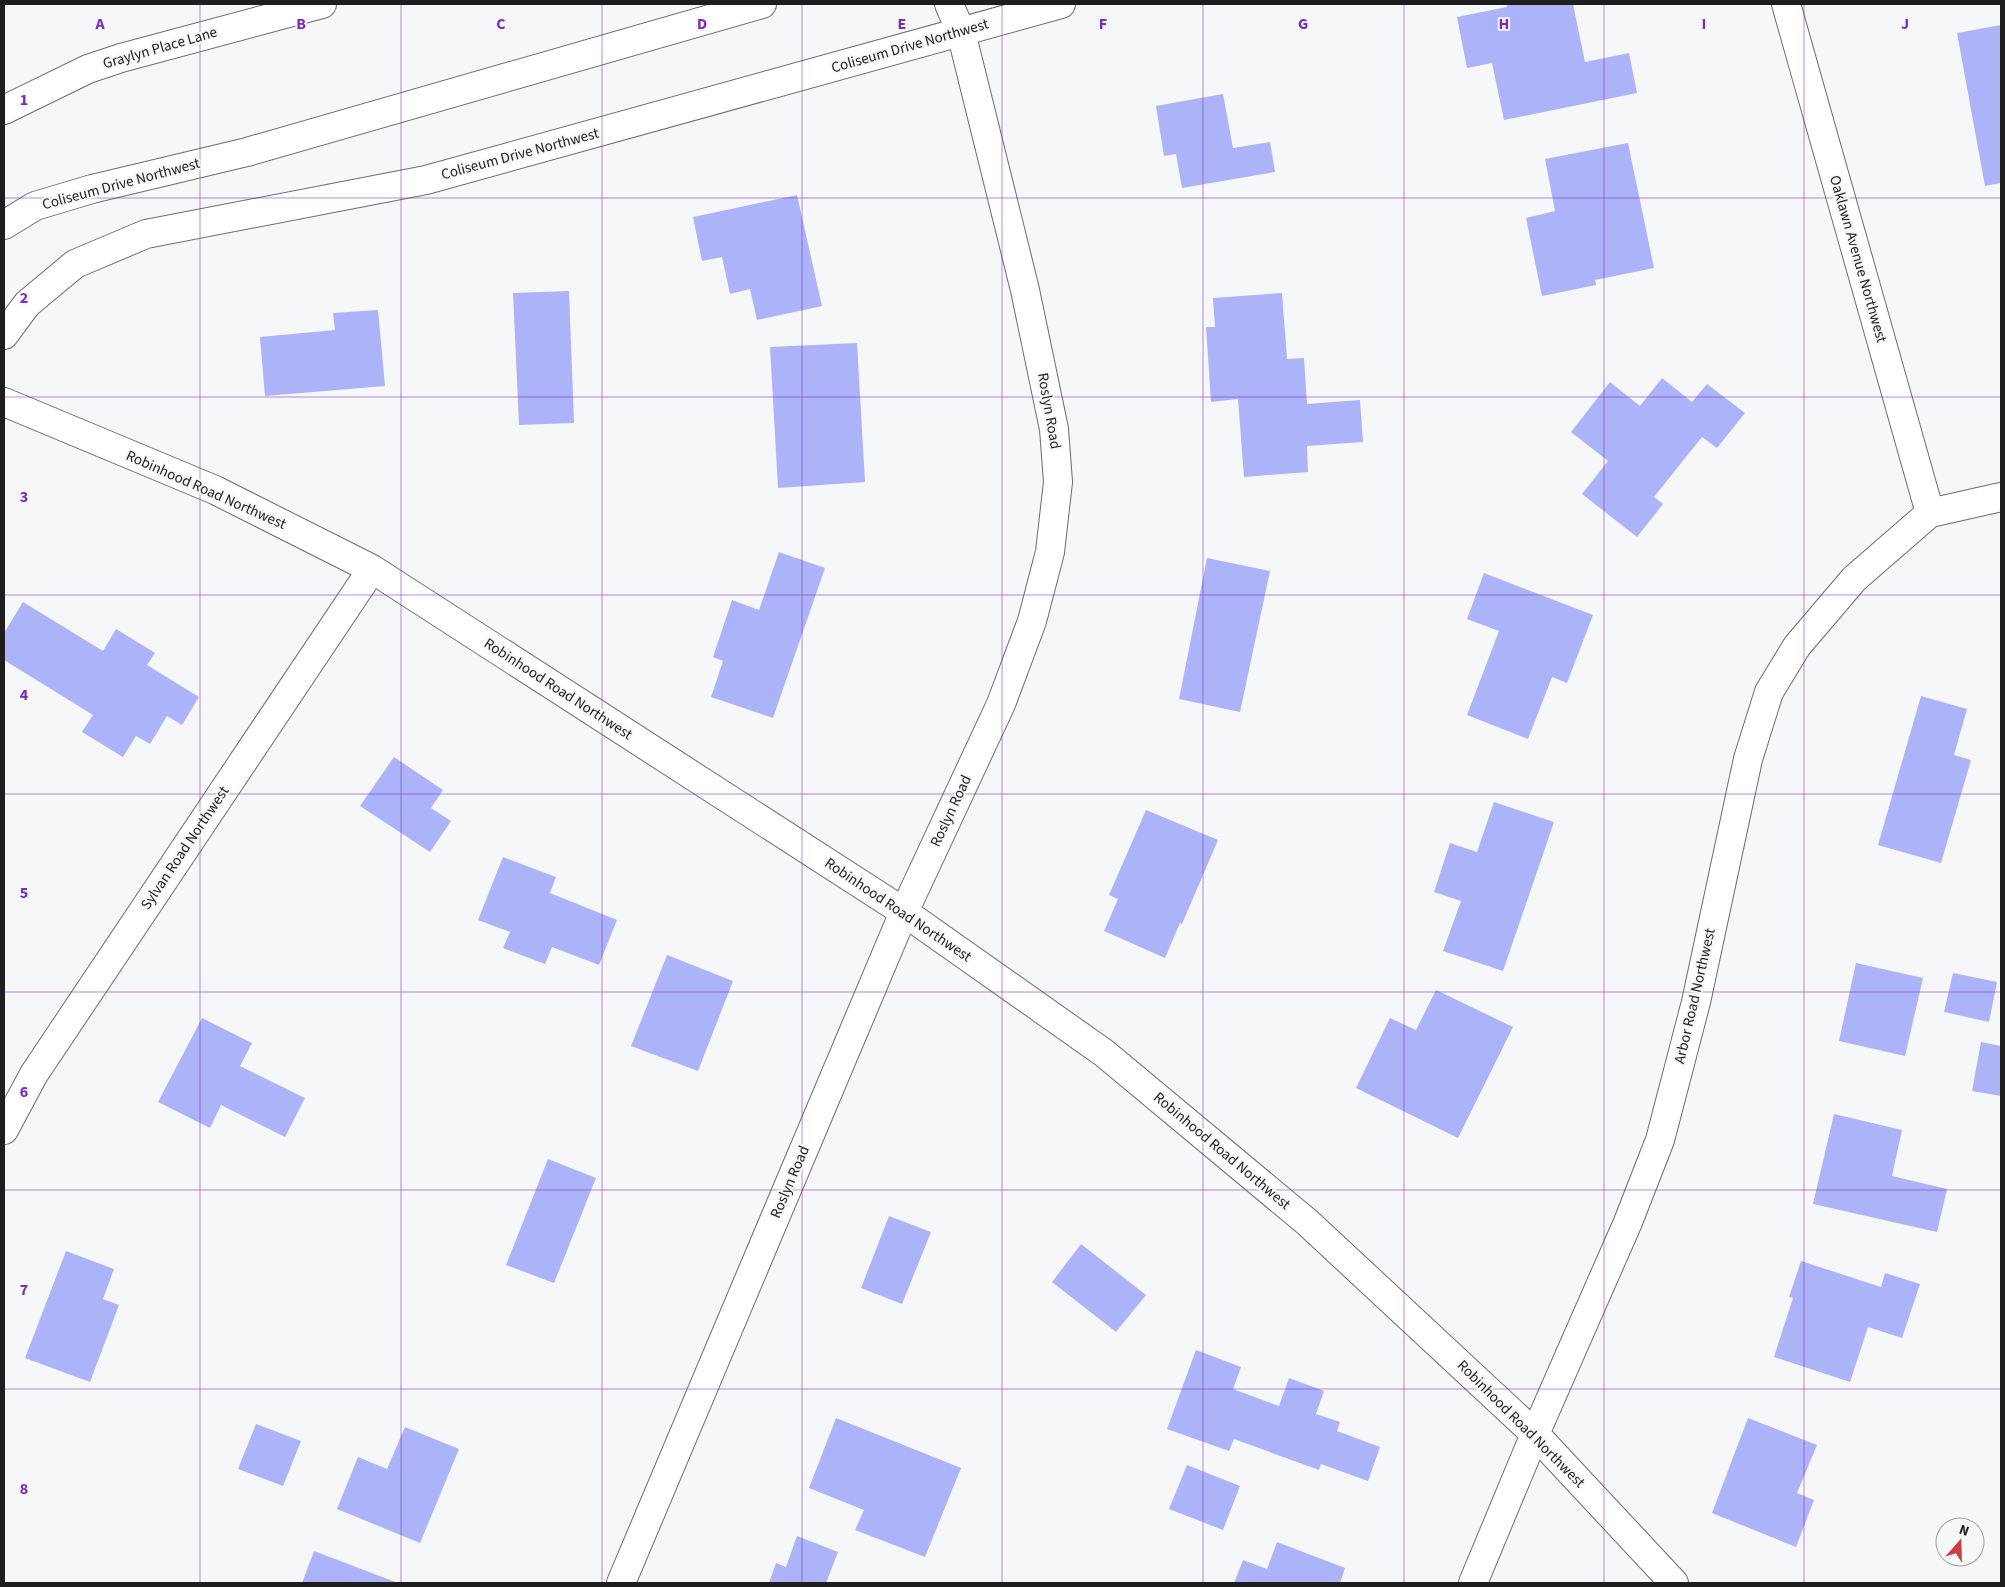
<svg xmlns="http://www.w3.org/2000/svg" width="2005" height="1587" font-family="'Source Sans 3',sans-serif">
<rect width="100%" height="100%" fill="#f6f7f9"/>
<path fill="#acb3f8" d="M1506 4H1573L1585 62 1629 53 1637 93 1504 120 1492 63 1467 68 1457 17 1507 7Z
M2001 25V183L1985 186 1957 33Z
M1223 94 1233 148 1270 142 1275 172 1182 188 1176 154 1164 156 1156 106Z
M1628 143 1654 268 1595 280 1596 285 1542 296 1526 218 1555 211 1545 159Z
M797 195 822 306 757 320 750 289 730 294 722 257 702 261 693 217Z
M569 291 574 423 519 425 513 293Z
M1282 293 1287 359 1304 358 1307 404 1360 400 1363 442 1307 446 1308 472 1244 477 1238 399 1211 402 1206 327H1215L1213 298Z
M378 310 385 386 265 396 260 337 335 330 333 313Z
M857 343 865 482 778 488 770 347Z
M1662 378 1692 402 1707 384 1745 413 1717 448 1702 437 1654 497 1663 504 1637 537 1582 494 1608 461 1571 432 1610 382 1640 406Z
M779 552 825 568 773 718 711 697 723 661 713 657 732 600 759 610Z
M1207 558 1270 571 1240 712 1179 699Z
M1484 573 1593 615 1567 683 1552 677 1528 739 1467 715 1499 631 1467 619Z
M23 602 103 651 116 629 155 653 147 665 199 697 182 725 167 716 150 744 136 736 123 757 82 732 93 715 4 660V633Z
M1921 696 1967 709 1954 755 1971 760 1941 863 1878 845Z
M394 757 443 790 431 808 451 821 430 852 360 806Z
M1494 802 1554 822 1503 971 1443 951 1461 901 1434 892 1450 843 1477 852Z
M1146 810 1218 840 1182 924 1180 923 1165 958 1104 931 1118 899 1109 895Z
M503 857 556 877 550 893 617 920 599 965 552 947 545 964 503 948 510 932 478 920Z
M667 955 733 981 698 1071 631 1046Z
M1856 963 1923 978 1905 1056 1839 1041Z
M1953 973 1997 982 1989 1022 1944 1012Z
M1436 990 1513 1027 1458 1138 1356 1088 1390 1018 1416 1030Z
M202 1018 252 1043 240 1066 305 1098 285 1137 221 1105 210 1128 158 1102Z
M1981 1042 2001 1046V1096L1972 1091Z
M1834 1114 1902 1130 1892 1176 1947 1189 1937 1232 1813 1204Z
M548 1159 596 1178 554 1283 506 1265Z
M889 1216 931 1232 902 1304 861 1288Z
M1081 1244 1146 1295 1116 1332 1052 1282Z
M66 1251 114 1269 103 1299 119 1305 90 1382 25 1358Z
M1801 1261 1881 1287 1885 1273 1920 1284 1902 1338 1868 1327 1850 1382 1774 1357 1793 1298 1789 1297Z
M1196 1350 1241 1367 1233 1389 1279 1406 1289 1378 1324 1391 1316 1414 1340 1422 1337 1431 1380 1447 1368 1481 1321 1464 1319 1470 1234 1439 1229 1451 1167 1429Z
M836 1418 961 1468 925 1557 855 1530 864 1510 809 1488Z
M1748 1418 1817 1445 1797 1493 1814 1500 1796 1547 1712 1513Z
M256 1424 301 1441 283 1486 238 1469Z
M405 1427 459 1449 420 1543 337 1509 358 1457 387 1469Z
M1187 1465 1240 1486 1223 1530 1169 1509Z
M797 1536 838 1552 826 1583H769L776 1563 786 1567Z
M1277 1542 1345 1568 1340 1583H1234L1243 1560 1267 1569Z
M314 1551 398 1583H302Z"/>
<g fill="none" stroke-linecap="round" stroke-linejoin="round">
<g stroke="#6d6d6f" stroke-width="30">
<path id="minor" d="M1786 4 1930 513
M4 110 88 69 121 58 322 4
M4 402 215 490 372 569 904 912 1104 1053 1307 1222 1535 1434 1674 1583
M4 1130 34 1074 372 569
M621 1583 904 912 1001 704 1032 621 1050 552 1058 482 1054 429 1025 290 961 32 949 4
M1473 1583 1535 1434 1628 1222 1660 1140 1696 1002 1748 759 1769 692 1797 646 1854 579 1930 513 2001 497"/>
</g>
<g stroke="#6d6d6f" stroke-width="30">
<path id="major" d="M4 225 35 206 92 189 247 152 762 4
M4 335 27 304 75 264 146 234 426 180 1061 4"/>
</g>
<use href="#minor" stroke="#fff" stroke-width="28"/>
<use href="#major" stroke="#fff" stroke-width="28"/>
</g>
<path fill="none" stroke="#7b2cbf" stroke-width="1" stroke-opacity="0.55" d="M200 4V1583M401 4V1583M602 4V1583M802 4V1583M1002 4V1583M1203 4V1583M1404 4V1583M1604 4V1583M1804 4V1583M4 198H2001M4 397H2001M4 595H2001M4 794H2001M4 992H2001M4 1190H2001M4 1389H2001"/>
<g text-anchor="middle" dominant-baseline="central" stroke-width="4" stroke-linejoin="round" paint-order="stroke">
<g font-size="15" fill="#1e1e1f" stroke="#f6f7f9">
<text transform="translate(910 46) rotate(-16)">Coliseum Drive Northwest</text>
<text transform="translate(160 48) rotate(-16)">Graylyn Place Lane</text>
<text transform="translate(520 154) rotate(-15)">Coliseum Drive Northwest</text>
<text transform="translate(121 184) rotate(-15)">Coliseum Drive Northwest</text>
<text transform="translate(1858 259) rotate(74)">Oaklawn Avenue Northwest</text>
<text transform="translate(1049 411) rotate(80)">Roslyn Road</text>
<text transform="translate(206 490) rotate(24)">Robinhood Road Northwest</text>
<text transform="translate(558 689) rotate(33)">Robinhood Road Northwest</text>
<text transform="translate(951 811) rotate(-65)">Roslyn Road</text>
<text transform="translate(185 848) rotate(-56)">Sylvan Road Northwest</text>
<text transform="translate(898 910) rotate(34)">Robinhood Road Northwest</text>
<text transform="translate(1695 996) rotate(-77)">Arbor Road Northwest</text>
<text transform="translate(1222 1151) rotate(40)">Robinhood Road Northwest</text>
<text transform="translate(790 1182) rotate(-67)">Roslyn Road</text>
<text transform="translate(1521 1424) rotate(45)">Robinhood Road Northwest</text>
</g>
</g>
<g font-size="16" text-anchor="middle" font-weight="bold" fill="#7b2cbf" stroke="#f6f7f9" stroke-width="4" stroke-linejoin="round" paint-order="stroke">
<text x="100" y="29">A</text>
<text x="301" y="29">B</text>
<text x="501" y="29">C</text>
<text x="702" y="29">D</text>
<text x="902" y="29">E</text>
<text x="1103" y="29">F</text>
<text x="1303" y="29">G</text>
<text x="1504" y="29">H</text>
<text x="1704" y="29">I</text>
<text x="1905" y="29">J</text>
<text x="24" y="105">1</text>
<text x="24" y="303">2</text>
<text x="24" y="502">3</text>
<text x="24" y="700">4</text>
<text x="24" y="898">5</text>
<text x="24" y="1097">6</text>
<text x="24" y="1295">7</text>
<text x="24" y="1494">8</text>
</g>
<rect width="2005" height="1587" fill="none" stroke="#1e1e1f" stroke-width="10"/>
<g transform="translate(1960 1542) rotate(20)"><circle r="24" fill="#f6f7f9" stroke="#a0a0a2"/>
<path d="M0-4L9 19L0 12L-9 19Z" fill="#cd3e3f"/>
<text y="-8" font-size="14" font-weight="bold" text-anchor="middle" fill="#1e1e1f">N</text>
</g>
</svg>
